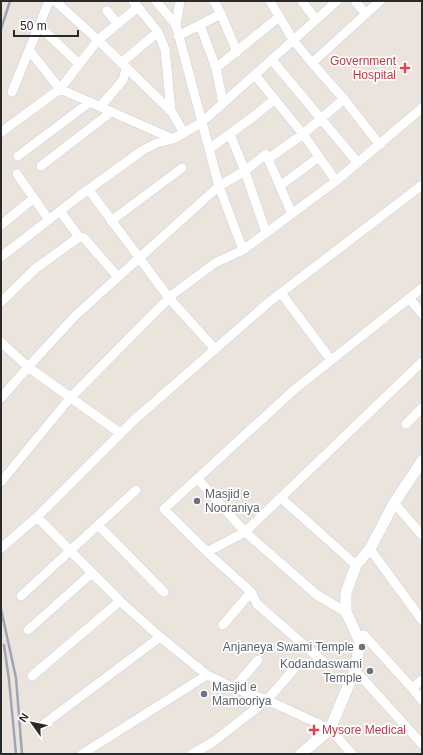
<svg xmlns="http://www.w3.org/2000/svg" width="423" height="755" font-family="Arial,sans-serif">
<rect width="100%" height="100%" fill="#ebe4dd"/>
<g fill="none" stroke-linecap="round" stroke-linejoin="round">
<g stroke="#cbd0db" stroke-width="10">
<path id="minor" d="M55 1 98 40 171 111 184 133
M133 1 158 32 165 49 171 111
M156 1 176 25 219 186 243 250 336 181 422 108
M214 1 221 14 237 52
M270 1 293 40 312 63 380 1
M302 1 316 20
M355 1 366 14
M107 11 118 24
M176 25 180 1
M200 25 216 68 223 103
M39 26 79 64
M178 36 221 14
M29 50 60 89 173 139
M272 60 358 163
M121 63 158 32
M312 63 344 99 380 145
M216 68 279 17
M255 75 303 134 336 181
M12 92 49 1
M100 107 123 80 126 68
M1 132 60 89 98 40 138 7
M230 134 245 171 266 233
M209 149 253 117 275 99
M18 156 90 102
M268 159 303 134 344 99
M41 166 111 112
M17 174 49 220
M280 186 319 157
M89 190 169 298 215 349
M60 211 79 237
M111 221 182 168
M1 225 34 198
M1 257 78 197 143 150 157 143 173 139 201 123 337 1
M281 293 331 360
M409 298 422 314
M1 302 35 269 79 237 84 238 118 277
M1 342 28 367 120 433
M1 398 28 367 76 315 219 186 245 171 266 154 292 214
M406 424 422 408
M198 479 245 532 317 595 346 612
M1 482 70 398 172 295 215 263 243 250
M281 498 356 565
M394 503 422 535
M37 517 120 601 160 637 207 675 234 688 267 700 330 729 352 754
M99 526 164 592
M1 548 37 517 134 420 269 302 422 185
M370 549 422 620
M207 552 245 532 422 362
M21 596 136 490
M223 625 251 592
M28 630 92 573
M360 642 364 635 412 688 422 680
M327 665 257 604 251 592 207 552 164 509 295 389 422 288
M355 670 422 744
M32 676 120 601
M234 688 258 660
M412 688 422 700
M40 727 160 637
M82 754 207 675
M192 754 213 742 267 700 294 669"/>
</g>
<g stroke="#cbd0db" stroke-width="12">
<path id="tertiary" d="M301 754 330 729 355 670 360 642 346 612V593L356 565 370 549 394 503 422 461"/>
</g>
<use href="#minor" stroke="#fff" stroke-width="9"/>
<use href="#tertiary" stroke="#fff" stroke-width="11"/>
<path stroke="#a0a5b3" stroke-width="2.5" d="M1 29 10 1
M1 609 16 678 22 754
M4 645 9 680 16 754"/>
</g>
<g fill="#e0444e" stroke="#fff" stroke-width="1.5">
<path d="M403 62h4v4h4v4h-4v4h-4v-4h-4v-4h4z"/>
<path d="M312 724h4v4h4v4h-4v4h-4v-4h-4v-4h4z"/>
</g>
<g fill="#6b7280" stroke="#fff" stroke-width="1.5">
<circle cx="197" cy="501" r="4"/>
<circle cx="362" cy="647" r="4"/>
<circle cx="370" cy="671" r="4"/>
<circle cx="204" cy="694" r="4"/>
</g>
<g text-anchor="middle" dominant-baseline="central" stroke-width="3.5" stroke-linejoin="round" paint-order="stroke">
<g font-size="12" fill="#be3a42" stroke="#fff" text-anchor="end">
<text x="396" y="61">Government<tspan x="396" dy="14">Hospital</tspan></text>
<text x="322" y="730" text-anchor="start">Mysore Medical</text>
</g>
<g font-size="12" fill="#5b616d" stroke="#fff" text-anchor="start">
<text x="205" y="494">Masjid e<tspan x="205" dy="14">Nooraniya</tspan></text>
<text x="354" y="647" text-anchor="end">Anjaneya Swami Temple</text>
<text x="362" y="664" text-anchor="end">Kodandaswami<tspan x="362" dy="14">Temple</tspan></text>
<text x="212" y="687">Masjid e<tspan x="212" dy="14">Mamooriya</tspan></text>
</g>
</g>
<rect width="423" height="755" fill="none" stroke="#2a2a2a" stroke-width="4"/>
<g transform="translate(32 723) rotate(303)" stroke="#ffffff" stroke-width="3" paint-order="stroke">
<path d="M0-3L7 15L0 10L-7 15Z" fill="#2a2a2a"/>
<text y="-6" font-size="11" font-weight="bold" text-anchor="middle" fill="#2a2a2a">N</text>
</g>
<path d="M14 30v6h64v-6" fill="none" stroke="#2a2a2a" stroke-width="2"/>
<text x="20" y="30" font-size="12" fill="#2a2a2a" stroke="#ffffff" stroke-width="3" paint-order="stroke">50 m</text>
</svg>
